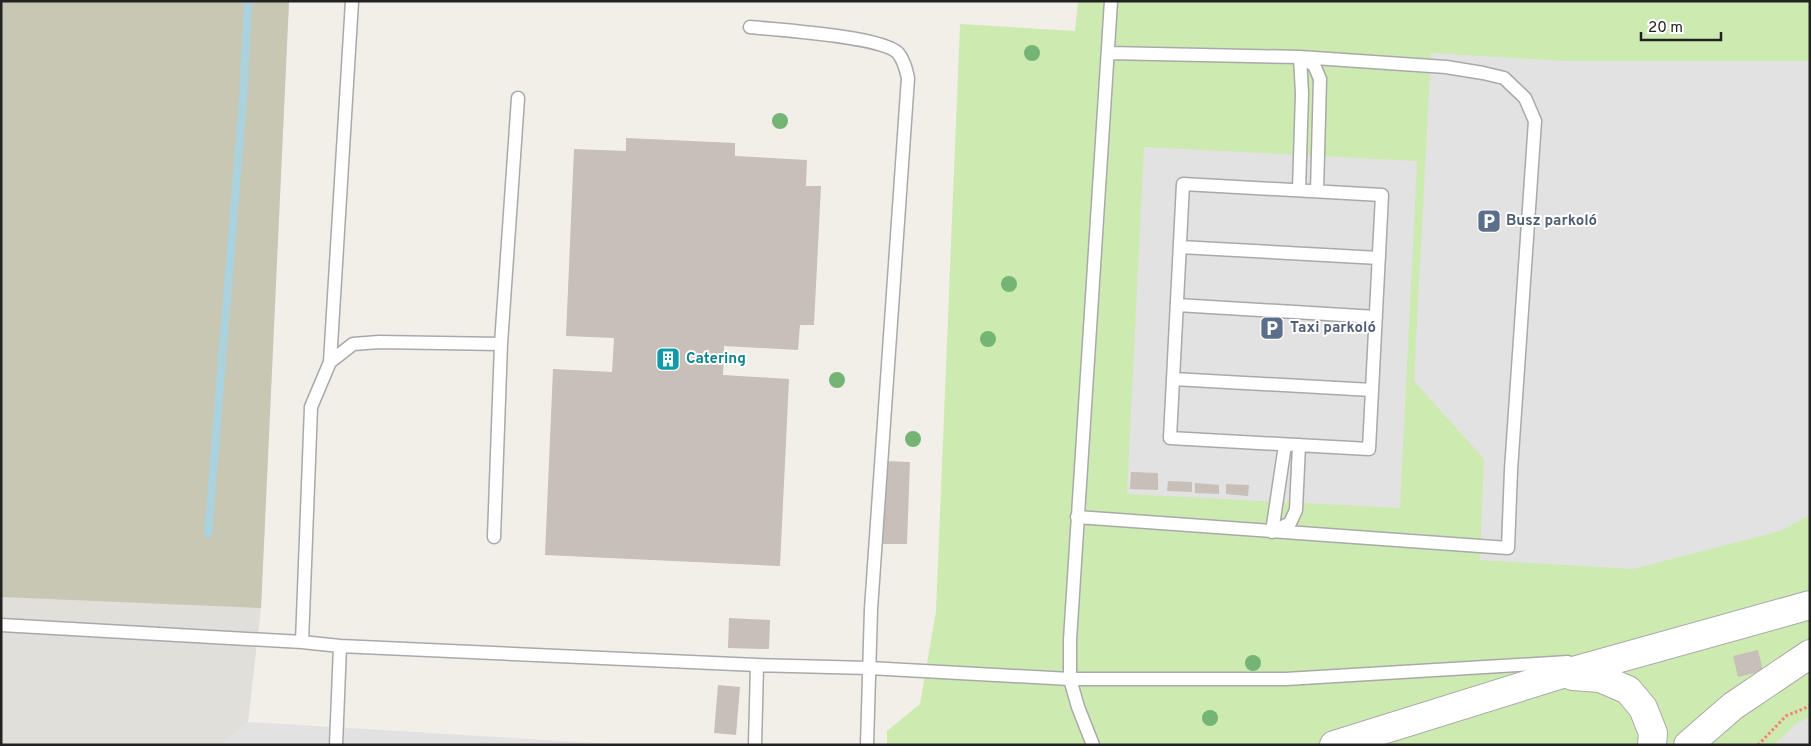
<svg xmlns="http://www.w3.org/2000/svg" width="1811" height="746" font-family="Overpass,sans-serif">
<rect width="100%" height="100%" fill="#f2efe9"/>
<path fill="#e1dfda" d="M1 1H289L261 608 248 722 222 745H1Z"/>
<path fill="#c7c7b4" d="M1 1H289L261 608 1 597Z"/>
<path fill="#cdebb0" d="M1078 1H1810V745H887V731L920 704 936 611 960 24 1075 31Z"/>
<path fill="#e2e2e2" d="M1431 53 1564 61H1810V515L1780 531 1633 569 1480 560 1484 459 1414 381Z
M1144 147 1417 161 1400 508 1127 494Z
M1810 717V745H1774L1797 723Z
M248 722 628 745H222Z"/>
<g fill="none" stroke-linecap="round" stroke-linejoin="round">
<path stroke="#aad3df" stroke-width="8" d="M208 534 243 99 248 1"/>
</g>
<path fill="#c7bfb8" d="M626 138 735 143V156L807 160 806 186H821L814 325H800L798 350 724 346 723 375 789 379 780 566 545 555 553 369 612 372 614 338 566 336 574 149 626 151Z
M885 461 910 462 907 544H882Z
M1131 472 1158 473V490L1130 489Z
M1168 481 1192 482V492L1167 491Z
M1195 483 1219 485V494L1195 493Z
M1226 484 1249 485 1248 496 1226 494Z
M729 618 770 620 769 649 728 648Z
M1758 650 1763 671 1738 677 1733 656Z
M718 685 740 687 736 735 714 733Z"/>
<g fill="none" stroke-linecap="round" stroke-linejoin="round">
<g stroke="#a9a9a9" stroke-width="15">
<path id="service" d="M750 27C777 30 881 36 898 53 904 60 906 69 908 78L871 609 867 745
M1302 58 1314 65 1320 79 1317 191
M1183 184 1382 195 1369 449 1170 438Z
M1299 190 1302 94 1300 57
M1180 247 1379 258
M1177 305 1376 317
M330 362 352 1
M1173 379 1372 390
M1077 517 1508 548 1511 470 1535 121 1525 98 1504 78 1483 73 1446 67 1300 57 1108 53
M1272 532 1290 523 1296 510 1299 445
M1272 532 1285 445
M494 537 501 344 518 98
M1 625 302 642 340 646 757 665 869 668 1070 679H1286L1568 662
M302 642 311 407 330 362 353 344 379 342 501 344
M336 745 340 646
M755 745 757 665
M1093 745 1078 707 1070 679V640L1111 1"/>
</g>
<g stroke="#a9a9a9" stroke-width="30">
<path id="tertiary" d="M1573 676 1600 678 1628 690 1643 708 1653 733 1652 745
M1334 745 1559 675 1810 605
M1688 745 1733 706 1810 654"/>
</g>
<path stroke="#fa8072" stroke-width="3" stroke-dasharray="2.5 2.5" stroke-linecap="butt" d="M1758 745 1786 716 1810 706"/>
<use href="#service" stroke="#fff" stroke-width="12"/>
<use href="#tertiary" stroke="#fff" stroke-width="28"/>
</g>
<g fill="#74b475">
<circle cx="1032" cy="53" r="8"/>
<circle cx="780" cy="121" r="8"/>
<circle cx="1009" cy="284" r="8"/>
<circle cx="988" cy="339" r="8"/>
<circle cx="837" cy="380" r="8"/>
<circle cx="913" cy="439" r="8"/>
<circle cx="1253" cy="663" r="8"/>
<circle cx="1210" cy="718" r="8"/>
</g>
<defs>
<g id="parking-square" transform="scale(1.25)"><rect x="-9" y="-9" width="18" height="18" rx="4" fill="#5c6f8a" stroke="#fff"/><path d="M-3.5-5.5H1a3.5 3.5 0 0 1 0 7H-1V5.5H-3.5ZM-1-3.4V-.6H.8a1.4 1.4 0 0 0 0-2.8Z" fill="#fff"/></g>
<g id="building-square" transform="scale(1.25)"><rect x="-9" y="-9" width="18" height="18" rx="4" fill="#0f9aa8" stroke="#fff"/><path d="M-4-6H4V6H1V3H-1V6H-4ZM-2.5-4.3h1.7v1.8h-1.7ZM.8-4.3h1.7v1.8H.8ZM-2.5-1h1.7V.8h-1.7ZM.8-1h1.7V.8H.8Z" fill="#fff"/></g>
</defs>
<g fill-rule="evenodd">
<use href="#parking-square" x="1489" y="221"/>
<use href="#parking-square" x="1272" y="328"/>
<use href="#building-square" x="668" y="359"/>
</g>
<g text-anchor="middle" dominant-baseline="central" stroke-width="4" stroke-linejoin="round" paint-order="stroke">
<g font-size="15" font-weight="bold" fill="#4e5e75" stroke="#fff" text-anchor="start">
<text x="1506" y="221">Busz parkoló</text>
<text x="1290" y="328">Taxi parkoló</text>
</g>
<g font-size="15" font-weight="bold" fill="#0d838f" stroke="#fff" text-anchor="start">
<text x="686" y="359">Catering</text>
</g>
</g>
<rect width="1811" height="746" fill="none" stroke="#222222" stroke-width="5"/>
<path d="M1641 32v8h80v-8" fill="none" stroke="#222222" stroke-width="2.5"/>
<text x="1648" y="32" font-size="15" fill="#222222" stroke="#ffffff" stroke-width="4" paint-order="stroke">20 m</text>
</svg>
